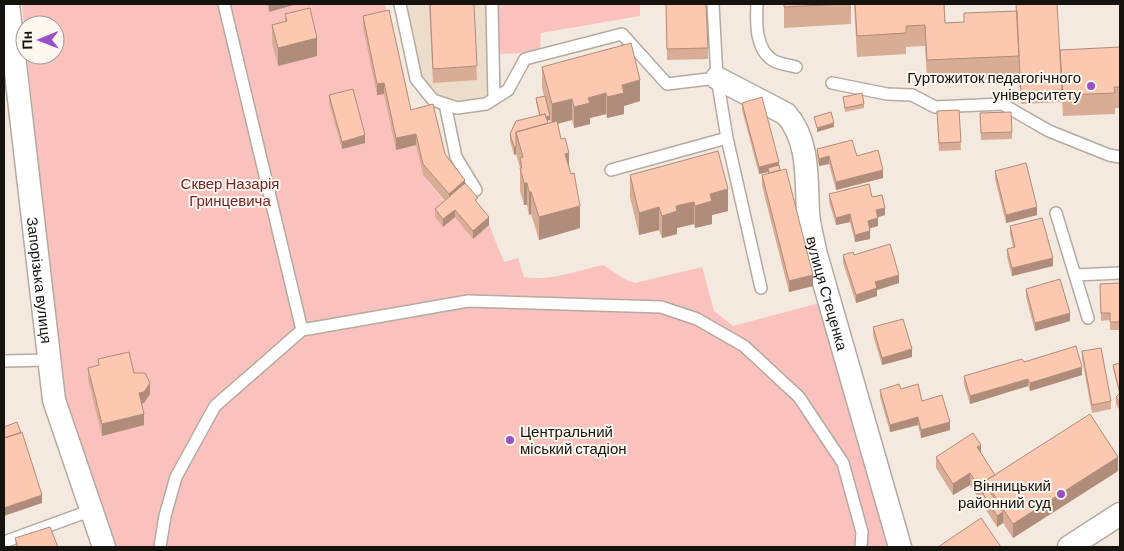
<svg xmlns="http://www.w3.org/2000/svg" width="1124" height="551" font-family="Barlow,sans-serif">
<rect width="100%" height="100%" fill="#f4e9de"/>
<path fill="#ecdcca" d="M401 4H492L494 99 457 108 433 100 416 79Z"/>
<path fill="#fac1bd" d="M22 4H385L423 175 473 238 489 225 504 262 518 258 524 277C549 282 579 270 603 265L626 280 635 283 702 267 714 311 733 326 823 302 894 547H114L63 397 27 55H55V25H25V36Z
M498 4H640V16L541 33 540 49 522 53 499 54Z"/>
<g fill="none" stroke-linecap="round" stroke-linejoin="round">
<g stroke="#b4aa9f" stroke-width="14">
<path id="lane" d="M400 4 416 79 433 100 457 108 486 104 508 90 525 59 622 34 667 84 717 78
M492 4 494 99
M713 4 717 78 727 138 761 288
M757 4C756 22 755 50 774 61 780 64 789 65 796 67
M832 83 887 94 912 95 935 107 1002 104 1049 131 1109 155 1120 157
M445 104 456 157 476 190
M611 170 727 138
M1056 213 1088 318
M1076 275 1120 273
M302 330 468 301 661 307 697 319 744 346 799 397 843 463 862 532 861 547
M4 361 49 360
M4 542 92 510
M160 547 165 516 176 477 215 406 302 330 224 4"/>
</g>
<g stroke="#b4aa9f" stroke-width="25">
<g id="street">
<path id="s1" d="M8 4 54 400 104 547"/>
<path id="s2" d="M717 78 786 114C810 141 806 180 808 213 809 226 813 239 815 251L900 547"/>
<path d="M1069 547 1120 514"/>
</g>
</g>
<use href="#lane" stroke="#fff" stroke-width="11"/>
<use href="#street" stroke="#fff" stroke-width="22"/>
</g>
<path fill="#d9ac96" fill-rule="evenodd" d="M267 4H297L269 12Z
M429 4H474L477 80 433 83Z
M666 4 708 48V59L667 60Z
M784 4H851V24L784 28Z
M854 4H944L945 23 964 22V13L1016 11V4L1060 60 1120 47V108H1115V114L1063 116 1062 99V102L1021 104 1019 77 927 81 925 46 906 47V54L857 57Z
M285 14 317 56 278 66 272 43V25L285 22Z
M363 16 411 110 445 154 465 183 478 204 489 225 473 239 455 217 443 227 435 217V209L445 201 423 175 416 145 396 150 384 94 377 95 363 27Z
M542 67 640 101 624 106V114L607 118 606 114 590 118V124L574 128 572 120 557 124 569 167 580 228 539 240 531 214 529 215 527 205H524L520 191V168L516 154 514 155 510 141V134L539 115 536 102V98L544 96 542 88ZM550 120 551 122 548 123 547 121Z
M329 95 365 143 342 149 329 103Z
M843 97 864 104V108L845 112Z
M742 103 779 165 813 286 789 292 762 186V175L768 174V172L759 174 742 110Z
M959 110 961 150 939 151 937 111Z
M980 113 1012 132V139L981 140Z
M817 149 857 156 883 178 836 190 829 164 819 166 817 157Z
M995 171 1037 215 1006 223 995 179Z
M630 175 728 211 712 215V224L695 228 694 224 677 228V234L662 238 659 230 639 235 630 197Z
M829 194 872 197 885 215 878 217V226L869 228 870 239 855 242 850 222 836 225 829 202Z
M1010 226 1053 266 1012 276 1007 257V249L1013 247 1010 234Z
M843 255H854L899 283 877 290V296L856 303 843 263Z
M1120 283V330H1110V320L1101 321 1100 284Z
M1026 289 1070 321 1035 331 1026 297Z
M873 327 912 357 882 365 873 335Z
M1082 351 1111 401V409L1092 413 1082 359Z
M98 359 134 373 150 394 144 403 142 404 144 425 102 436 88 379V368L98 365Z
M1024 362 1082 375 1030 391 1028 386 970 404 964 384V376Z
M1113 365 1120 393H1119L1113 369Z
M901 389 922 401 950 430 921 438 918 425 890 432 880 397V390Z
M1120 393V411L1116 404V397Z
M1120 421V432L1119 430V422Z
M981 453 995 475 1118 471 1013 538 1003 523 997 527 970 485 953 495 936 468V457Z
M15 538 58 547H16Z"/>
<path fill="#b08c7a" d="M269 4H297L269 12Z
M317 38V56L278 66V48Z
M640 80V101L624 106V114L607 118V97L622 85Z
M384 83V94L377 95V84Z
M606 93V114L590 118V124L574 128V107L588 98Z
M572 99V120L552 125V104Z
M550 116V120L541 122V118Z
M834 123V127L817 132V128Z
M416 134V145L396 150V138Z
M365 135V143L342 149V142Z
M514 147H516V154L514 155Z
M569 153V176L565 154Z
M829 156V164L819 166V159Z
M779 162V169L768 168V172L759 174V167Z
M883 170V178L836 190V182Z
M465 180V191L449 205V194Z
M524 183H527V205H524Z
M728 189V211L712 215V224L695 228V206L710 194Z
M529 192H531V214L529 215Z
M694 202V224L677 228V234L662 238V216L676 206Z
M580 206V228L539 240V217Z
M659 207V230L639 235V213Z
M1037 207V215L1006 223V215Z
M885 208V215L876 218V210Z
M455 210V217L443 227V219Z
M850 214V222L836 225V218Z
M489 217V225L473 239V231Z
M878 218V226L868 229V221Z
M870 231V239L855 242V235Z
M1053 258V266L1012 276V268Z
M813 275V286L789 292V281Z
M899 275V283L877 290V296L856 303V295L875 282Z
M1070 313V321L1035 331V323Z
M912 349V357L882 365V358Z
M1082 367V375L1030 391V383Z
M1028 379V386L970 404V396Z
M150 383V394L144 403 139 404V393Z
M144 414V425L102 436V424Z
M918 417V425L890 432V425Z
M950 422V430L921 438V430Z
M981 445V456L977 447Z
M1118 457V471L1013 538V524Z
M970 473V485L953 495V484Z
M42 495V503L4 516V508Z
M1003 512V523L997 527V516Z"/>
<path fill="#fcc8af" stroke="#b08c7a" d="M430 4H474L477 66 433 69Z
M666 4H706L708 48 667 49Z
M784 4H844L784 7Z
M855 4H944L945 23 964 22V13L1017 11 1019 56 927 60 925 25 906 26V33L857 36Z
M1016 4H1057L1062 90 1021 92Z
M310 8 317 38 278 48 272 25 287 21 285 14Z
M389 10 411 110 433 104 445 154 465 180 449 194 423 164 416 134 396 138 384 83 377 84 363 16Z
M631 43 640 80 622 85 624 93 607 97 606 93 588 98 590 103 574 107 572 99 552 104 542 67Z
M1120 47V87H1114L1115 93 1063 95 1060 50Z
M353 89 365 135 342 142 329 95Z
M862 93 864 104 845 108 843 97Z
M545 96 550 116 546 117 545 114 540 115 536 98Z
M762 97 779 162 759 167 742 103Z
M959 110 961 142 939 143 937 111Z
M831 112 834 123 817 128 814 117Z
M1011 112 1012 132 981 133 980 113Z
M545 114 548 123 516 132V147H514L510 134 516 121Z
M557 121 561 139 565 138 569 153 565 154 571 174 574 173 580 206 539 217 531 192H529L527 183H524L520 168H522L520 158 523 157 516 132Z
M852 140 857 156 878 150 883 170 836 182 829 156 819 159 817 149Z
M718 151 728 189 710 194 712 201 695 206 694 202 676 206 677 211 662 216 659 207 639 213 630 175Z
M1026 163 1037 207 1006 215 995 171Z
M779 165 780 170 769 173 768 168Z
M786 169 813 275 789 281 762 175Z
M465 183 478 198 475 200 489 217 473 231 455 210 443 219 435 209Z
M869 184 872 197 882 195 885 208 876 210 878 218 868 221 870 231 855 235 850 214 836 218 829 194Z
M1042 218 1053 258 1012 268 1007 249 1015 247 1010 226Z
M890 244 899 275 875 282 877 288 856 295 843 255 853 252 854 255Z
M1060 279 1070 313 1035 323 1026 289Z
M1120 283V322H1110V313H1101L1100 284Z
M903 319 912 349 882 358 873 327Z
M1076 346 1082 367 1030 383 1028 379 970 396 964 376 1022 359 1024 362Z
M1101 348 1111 401 1092 405 1082 351Z
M129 352 134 373H145L150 383 144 392 139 393 144 414 102 424 88 368 99 365 98 359Z
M1120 363V389H1119L1113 365Z
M899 384 901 389 918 384 922 401 942 395 950 422 921 430 918 417 890 425 880 390Z
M1120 393V404L1116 397Z
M1090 414 1118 457 1013 524 985 481Z
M17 422 21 433 4 438V427Z
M22 432 42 495 4 508V438Z
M973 433 981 445 977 447 995 475 985 481V484L1003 512 997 516 970 473 953 484 936 457Z
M981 518 1001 547H938Z
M50 527 58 547H18L15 538Z"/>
<g fill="#9851c5" stroke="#fef7f0" stroke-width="2">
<circle cx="1091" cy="86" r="5"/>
<circle cx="510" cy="440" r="5"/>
<circle cx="1061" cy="494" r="5"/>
</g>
<g text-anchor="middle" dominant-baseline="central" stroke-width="4" stroke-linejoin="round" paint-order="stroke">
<g font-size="15" fill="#16130f" stroke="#fef7f0" text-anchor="end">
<text x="1081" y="77">Гуртожиток педагогічного<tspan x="1081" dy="17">університету</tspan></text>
<text x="520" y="431" text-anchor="start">Центральний<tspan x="520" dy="17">міський стадіон</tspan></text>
<text x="1051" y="485">Вінницький<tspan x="1051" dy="17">районний суд</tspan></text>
</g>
<g font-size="15" fill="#772427" stroke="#fef7f0">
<text x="230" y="183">Сквер Назарія<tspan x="230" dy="17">Гринцевича</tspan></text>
</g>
<g font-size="15" fill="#16130f" stroke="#fef7f0">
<text stroke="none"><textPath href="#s1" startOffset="278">Запорізька вулиця</textPath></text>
<text stroke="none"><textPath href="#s2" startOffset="264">вулиця Стеценка</textPath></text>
</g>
</g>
<rect width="1124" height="551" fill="none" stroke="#16130f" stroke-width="10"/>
<g transform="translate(40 40) rotate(269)"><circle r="24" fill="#fef7f0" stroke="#a19c96"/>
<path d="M0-4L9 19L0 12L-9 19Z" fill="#9851c5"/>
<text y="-8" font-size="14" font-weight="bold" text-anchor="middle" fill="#16130f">Пн</text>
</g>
</svg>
